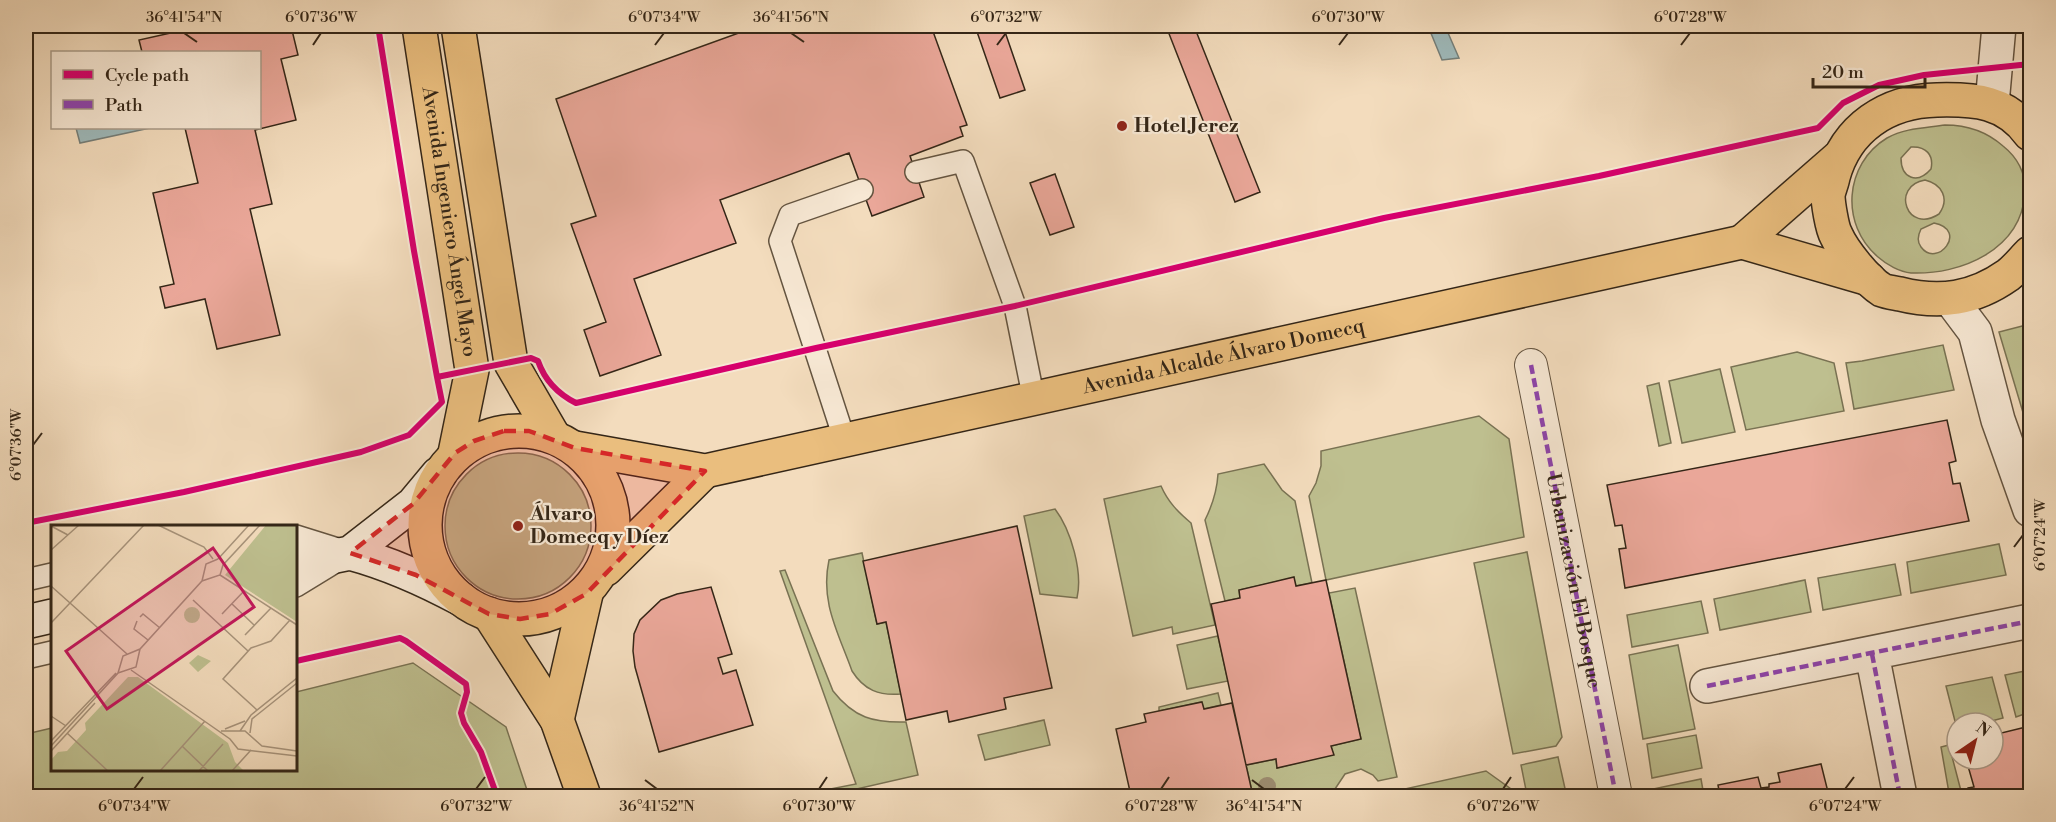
<svg xmlns="http://www.w3.org/2000/svg" width="2056" height="822" font-family="'Libre Bodoni',serif">
<rect width="100%" height="100%" fill="#f3dcbd"/>
<filter id="stains"><feTurbulence type="fractalNoise" baseFrequency=".00333" numOctaves="4"/><feColorMatrix values="0 0 0 0 .2 0 0 0 0 .09 0 0 0 0 .02 0 0 0 .5 -.17"/></filter>
<radialGradient id="worn" r=".72"><stop offset=".6" stop-color="#630" stop-opacity="0"/><stop offset="1" stop-color="#630" stop-opacity=".3"/></radialGradient>
<path fill="#bebf8f" stroke="#797253" stroke-width="1.5" fill-rule="evenodd" d="M1945 125C1967 125 1986 131 2003 146 2018 158 2026 173 2025 193 2021 250 1961 275 1911 273 1900 272 1887 265 1878 257 1840 225 1844 164 1887 138 1905 128 1925 128 1945 125ZM1911 147C1926 146 1934 155 1931 169 1917 185 1901 178 1901 158ZM1925 180C1942 184 1950 199 1939 214 1907 235 1890 186 1925 180ZM1934 223C1969 230 1937 269 1921 247 1917 242 1918 235 1921 229Z
M2030 324V436L1999 332Z
M1943 345 1954 390 1854 409 1846 363 1862 361Z
M1797 352 1834 363 1844 411 1746 430 1731 367Z
M1720 369 1735 432 1682 443 1669 381Z
M1659 383 1671 443 1659 446 1647 386Z
M1479 416 1509 439 1524 537 1326 580 1309 496 1316 483 1321 466V451Z
M445 526a73 73 0 1 1 146 0a73 73 0 1 1-146 0Z
M1264 464 1282 490 1295 501 1312 583 1296 586 1293 578 1239 590 1240 598 1225 601 1205 520C1213 504 1217 491 1218 474Z
M1161 486C1168 502 1178 512 1191 523L1215 625 1173 634 1172 627 1133 636 1104 499Z
M1055 509C1071 530 1083 572 1077 598L1040 594 1024 516Z
M1999 544 2006 575 1911 593 1907 562Z
M1527 552 1562 737 1556 746 1513 754 1474 563Z
M862 553 877 624 886 622 901 694C879 696 864 690 852 671 838 632 820 602 829 560Z
M1895 564 1901 595 1823 610 1818 578Z
M785 570 833 691C854 718 874 723 906 722L918 775 826 796H795L856 784 780 571Z
M1805 580 1811 612 1720 630 1714 599Z
M1355 588 1397 777 1378 781 1373 775 1361 769 1345 774 1335 789 1300 796H1253L1246 765 1276 759 1277 768 1333 754 1331 746 1361 739 1329 593Z
M1701 601 1708 633 1632 647 1627 615Z
M1218 636 1228 681 1187 689 1177 645Z
M1678 645 1695 729 1643 739 1629 655Z
M413 663 506 727 529 796H26V734L52 728V770H296V692Z
M2030 670V712L2016 717 2005 675Z
M1992 677 2003 718 1984 723H1957V729L1946 686Z
M1218 693 1221 705 1204 709 1201 702 1159 711V707Z
M1044 720 1050 745 985 760 978 735Z
M1696 735 1702 768 1652 778 1647 744Z
M1949 745 1961 791 1949 793 1941 747Z
M1558 757 1566 793 1573 791 1574 796H1538L1526 790 1521 765Z
M1486 771 1511 789 1512 796H1382V794Z
M1701 779 1704 796H1655L1653 789Z"/>
<path fill="#9eb9ba" stroke="#747e79" stroke-width="1.5" d="M1428 26H1445L1459 58 1442 60Z
M76 128H150L80 143Z"/>
<path fill="#eaa799" stroke="#342617" stroke-width="1.5" d="M202 26H291L298 55 281 59 296 120 255 130 272 204 250 209 280 335 217 349 205 299 165 308 160 287 174 284 153 193 198 183 185 128H260V52H142L139 40Z
M758 26H931L967 125 960 127 963 136 910 156 924 197 872 216 849 153 720 200 736 243 634 279 661 355 600 376 584 330 606 322 571 224 596 216 556 99Z
M975 26H1003L1025 90 1000 98Z
M1166 26H1194L1260 192 1235 202Z
M1055 174 1074 227 1050 235 1030 183Z
M1947 420 1956 461 1949 463 1953 484 1960 483 1969 521 1625 588 1619 549 1626 548 1622 525 1615 526 1607 485Z
M1017 526 1052 688 1004 698 1006 709 949 722 947 711 906 720 886 622 877 624 863 561Z
M1294 577 1296 586 1326 580 1361 739 1331 746 1334 755 1277 768 1276 759 1246 765 1211 604 1240 598 1239 590Z
M711 587 732 654 718 658 723 674 736 670 753 725 659 752 635 667 633 651 634 634 640 620 661 600 677 594Z
M1202 702 1204 709 1232 703 1253 796H1131L1116 729 1146 722 1144 714Z
M2030 726V773L2027 780 2030 786V796H1967L1965 792 1968 788 1974 787 1966 759H1993V735Z
M1821 764 1829 796H1720L1718 785 1758 777 1761 788 1769 787V784L1780 782 1778 773Z"/>
<g fill="none" stroke-linecap="round" stroke-linejoin="round">
<g stroke="#645440" stroke-width="24">
<path id="service" d="M916 172 963 161 1015 306 1034 400
M845 441 780 241 790 215 862 190
M296 536 344 551
M26 580 52 574
M296 586 332 564
M26 658 52 652"/>
</g>
<g stroke="#645440" stroke-width="34">
<path id="pedestrian" d="M1531 365 1616 796"/>
</g>
<g stroke="#645440" stroke-width="36">
<path id="minor" d="M1992 104 1999 26
M1951 300 1975 332 1998 420 2030 510
M1872 654 1900 796
M1707 686 2030 621"/>
</g>
<g stroke="#342617" stroke-width="36">
<path id="secondary" d="M350 553C391 564 424 579 461 599
M296 564 350 553 413 504 438 474
M26 622 52 616"/>
</g>
<g stroke="#342617" stroke-width="36">
<g id="primary">
<path id="s1" d="M419 26 472 370 455 453"/>
<path d="M458 26 511 363 554 437"/>
<path d="M2030 134C2006 101 1975 99 1937 100 1887 101 1846 128 1833 177 1832 183 1829 189 1828 195 1828 203 1832 228 1836 235 1843 251 1867 281 1882 290 1887 292 1895 293 1900 294 1940 304 1974 299 2008 275 2016 269 2023 260 2030 253"/>
<path d="M1742 242 1838 158"/>
<circle cx="519" cy="525" r="94"/>
<path id="s2" d="M575 448 705 471 1742 242 1869 279"/>
<path d="M606 569 705 471"/>
<path d="M489 614 557 720 584 796"/>
<path d="M557 720 586 594"/>
</g>
</g>
<use href="#service" stroke="#f7e8d4" stroke-width="21"/>
<use href="#pedestrian" stroke="#f7e8d4" stroke-width="32"/>
<use href="#minor" stroke="#f7e8d4" stroke-width="33"/>
<use href="#secondary" stroke="#f7e8d4" stroke-width="33"/>
<use href="#primary" stroke="#eabe7e" stroke-width="33"/>
<g stroke="#8e44ad" stroke-width="4.5" stroke-dasharray="9 4.5" stroke-linecap="butt">
<path id="s3" d="M1531 365 1616 796"/>
<path d="M1872 654 1900 796"/>
<path d="M1707 686 2030 621"/>
</g>
<g stroke="#f7e8d4" stroke-width="10">
<path id="cycleway" d="M378 26 414 251 437 377
M26 523 184 492 361 452 409 435 442 402 437 377 531 358 538 361C545 381 558 394 576 403L816 348 1015 306 1384 218 1599 176 1818 128 1843 103 1879 85 1924 75 2030 64
M296 661 400 638 406 641 466 684 467 692 461 713 464 723 481 752 497 796"/>
</g>
<use href="#cycleway" stroke="#d6006c" stroke-width="6"/>
</g>
<circle fill="#9d8d72" cx="1267" cy="786" r="9"/>
<path fill="#d62828" fill-opacity="0.2" stroke="#d62828" stroke-width="4.5" stroke-dasharray="12 8" stroke-linejoin="round" d="M504 431H529L575 448 705 471 586 594 550 614 520 619 489 614 416 575 350 553 413 504 455 453 474 441Z"/>
<path fill="none" stroke="#342617" stroke-width="2" d="M184 33 197 42M791 33 804 42M313 45 321 33M655 45 664 33M997 45 1006 33M1339 45 1348 33M1681 45 1690 33M33 445 42 433M2014 547 2023 535M645 780 657 789M1252 780 1264 789M134 789 143 777M476 789 485 777M819 789 827 777M1161 789 1169 777M1503 789 1511 777M1845 789 1854 777"/>
<g fill="#8f2418" stroke="#f7e8d4" stroke-width="2">
<circle cx="1122" cy="126" r="6"/>
<circle cx="518" cy="526" r="6"/>
</g>
<g text-anchor="middle" dominant-baseline="central" stroke-width="4.5" stroke-linejoin="round" paint-order="stroke">
<g font-size="20" font-weight="bold" fill="#342617" stroke="#f7e8d4" text-anchor="start">
<text x="1134" y="126">Hotel Jerez</text>
<text x="530" y="514">Álvaro<tspan x="530" dy="23">Domecq y Díez</tspan></text>
</g>
<g font-size="20" fill="#342617" stroke="#f7e8d4">
<text stroke="none"><textPath href="#s1" startOffset="198">Avenida Ingeniero Ángel Mayo</textPath></text>
<text stroke="none"><textPath href="#s2" startOffset="663">Avenida Alcalde Álvaro Domecq</textPath></text>
<text stroke="none"><textPath href="#s3" startOffset="220">Urbanización El Bosque</textPath></text>
</g>
</g>
<g transform="translate(51 525)">
<rect width="246" height="246" fill="#f3dcbd"/>
<path d="M215 0H246V97L174 50ZM133 90a8 8 0 1 1 16 0a8 8 0 1 1-16 0ZM147 130 160 136 147 147 138 138ZM77 152H87L177 218 184 237 193 246H0V235L7 227 16 226 35 205 34 198Z" fill="#bebf8f"/>
<path fill="none" stroke="#a7937b" stroke-width="1.5" d="M107 0 153 22 162 34M0 1 17 10M0 25 28 0M167 34 198 0M169 50 246 100M151 56 155 39 167 34M0 61 76 129M142 75 197 126M181 79 203 100M171 89 193 66M89 92 92 89 109 103M86 96 83 104 97 115M0 98 93 0M194 110 220 83M80 145 179 214 187 224 246 231M67 148 85 142 89 124M206 185 172 154 200 123 220 116 239 95M0 191 15 201M174 204 194 196M170 206H194L211 221 246 226M189 206 200 190 246 153M16 208 57 246M199 208 201 194 246 158M0 216 65 148M0 221 67 148 72 131 89 124 151 56 169 50 172 40 209 0M131 221 157 246M0 226 44 178M109 246 154 196M148 246 172 219M181 246 200 225"/>
<path fill="#c2185b" fill-opacity="0.15" stroke="#c2185b" stroke-width="3" d="M162 23 203 82 56 184 15 126Z"/>
<rect width="246" height="246" fill="none" stroke="#342617" stroke-width="3"/>
</g>
<rect width="2056" height="822" fill="none" stroke="#f3dcbd" stroke-width="66"/>
<rect x="51" y="51" width="210" height="78" fill="#f7e8d4" stroke="#a99a88" stroke-width="1.5"/>
<rect x="63" y="70" width="30" height="9" fill="#d6006c" stroke="#a99a88" stroke-width="1.5"/>
<text x="105" y="81" font-size="18" fill="#342617">Cycle path</text>
<rect x="63" y="100" width="30" height="9" fill="#8e44ad" stroke="#a99a88" stroke-width="1.5"/>
<text x="105" y="111" font-size="18" fill="#342617">Path</text>
<g transform="translate(1975 741) rotate(35)"><circle r="28" fill="#f7e8d4" stroke="#a99a88" stroke-width="1.5"/>
<path d="M0-4.5L10 22L0 15L-10 22Z" fill="#8f2418"/>
<text y="-9" font-size="16" font-weight="bold" text-anchor="middle" fill="#342617">N</text>
</g>
<path d="M1813 78v9h112v-9" fill="none" stroke="#342617" stroke-width="3"/>
<text x="1822" y="78" font-size="18" fill="#342617" stroke="#f7e8d4" stroke-width="4.5" paint-order="stroke">20 m</text>
<rect x="33" y="33" width="1990" height="756" fill="none" stroke="#342617" stroke-width="2"/>
<g font-size="15" text-anchor="middle" fill="#342617">
<text x="184" y="22">36°41'54"N</text>
<text x="321" y="22">6°07'36"W</text>
<text x="664" y="22">6°07'34"W</text>
<text x="791" y="22">36°41'56"N</text>
<text x="1006" y="22">6°07'32"W</text>
<text x="1348" y="22">6°07'30"W</text>
<text x="1690" y="22">6°07'28"W</text>
<text transform="translate(16 445) rotate(-90)" y="5">6°07'36"W</text>
<text transform="translate(2040 535) rotate(-90)" y="5">6°07'24"W</text>
<text x="134" y="811">6°07'34"W</text>
<text x="476" y="811">6°07'32"W</text>
<text x="657" y="811">36°41'52"N</text>
<text x="819" y="811">6°07'30"W</text>
<text x="1161" y="811">6°07'28"W</text>
<text x="1264" y="811">36°41'54"N</text>
<text x="1503" y="811">6°07'26"W</text>
<text x="1845" y="811">6°07'24"W</text>
</g>
<rect width="100%" height="100%" filter="url(#stains)"/>
<rect width="100%" height="100%" fill="url(#worn)"/>
</svg>
